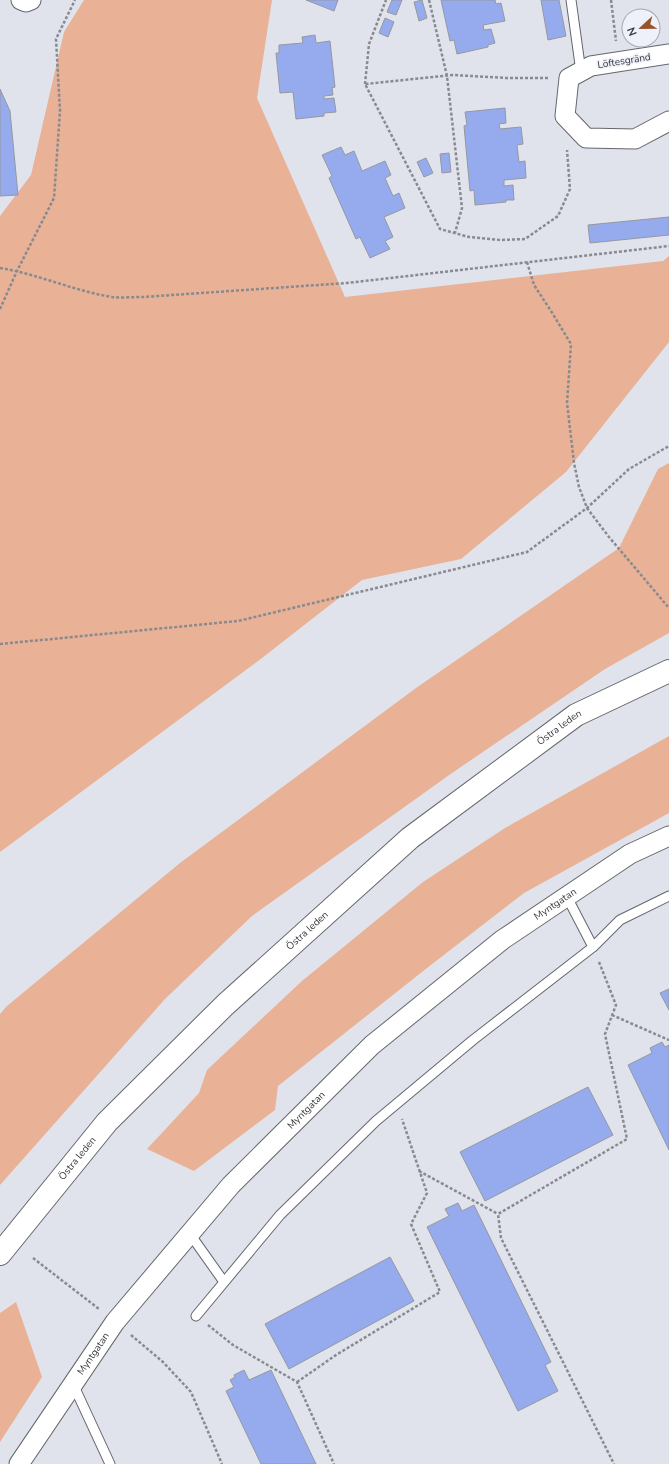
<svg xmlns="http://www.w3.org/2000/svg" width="669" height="1464" font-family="'Nunito Sans',sans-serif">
<rect width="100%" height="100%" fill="#e0e3eb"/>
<path fill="#e9b195" d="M84 0H272L257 98 345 297 663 261 669 256V342L566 472 461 559 362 580 262 658 0 852V216L31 175 64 32Z
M669 463V633L605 669 452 773 252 916 165 999 0 1185V1014L7 1006 180 863 416 688 619 548 658 469Z
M669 736V813L524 893 427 968 278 1086 275 1110 194 1171 147 1149 199 1093 207 1070 302 981 423 882 505 828Z
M16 1302 42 1377 0 1442V1313Z"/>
<path fill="#95abee" stroke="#95989f" d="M306 0H338L334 11Z
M392 0H402L396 15 387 12Z
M422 0 427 18 419 21 414 2Z
M441 0H495L496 4 501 3 505 21 483 25 484 30 491 29 495 43 488 45V47L457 54 454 40 450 41Z
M541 0H559L566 36 548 40Z
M385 18 394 22 388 37 379 33Z
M315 35 316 43 330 41 335 87 332 88 333 95 324 96V99L334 98 336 112 324 113V116L296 119 293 92 280 93 276 53H279V45L303 43 302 37Z
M0 89 10 111 18 195 0 196Z
M505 108 506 123 499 124 500 129 521 127 523 144 517 145 519 162 525 161 526 178 504 180V186L513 185 514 200H506V202L475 205 474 190 470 191 464 126 467 125 465 112Z
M341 147 345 155 354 151 362 171 385 161 391 175 385 178 393 196 399 193 405 208 384 217 393 237 385 241 390 249 370 258 360 237 356 239 329 178 332 176 322 155Z
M449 153 451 172 442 173 440 154Z
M426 158 433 173 424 177 417 162Z
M669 217V235L590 243 588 225Z
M669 989V1010L660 993Z
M662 1042 665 1047 669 1045V1150L628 1065 652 1053 650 1048Z
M588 1087 613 1135 485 1201 460 1152Z
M458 1203 462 1211 474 1205 551 1362 545 1365 558 1391 518 1411 427 1227 449 1216 445 1209Z
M390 1257 414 1301 289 1369 265 1324Z
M244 1370 249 1380 271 1370 316 1464H261L226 1391 234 1387 230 1380 235 1377 234 1375Z"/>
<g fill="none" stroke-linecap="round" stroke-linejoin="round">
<g stroke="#64676d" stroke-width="11">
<path id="service" d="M571 0 581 72
M567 897 593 947 620 920 669 896
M190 1234 224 1282
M196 1316 280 1215 376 1121 473 1040 593 947
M73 1384 110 1464"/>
</g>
<g stroke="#64676d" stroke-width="21">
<g id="minor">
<path d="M21 0 26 2 31 0"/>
<path d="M669 54 591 66 569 78 565 116 586 138 635 139 669 121"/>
<path id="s1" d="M19 1464 115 1322 231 1185 372 1045 502 940 630 854 669 836"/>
</g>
</g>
<g stroke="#64676d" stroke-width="24">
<g id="tertiary">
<path id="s2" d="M0 1254 107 1122 225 1005 410 838 576 715 669 671"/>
</g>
</g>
<path stroke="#888a90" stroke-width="2.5" stroke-dasharray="3 2" stroke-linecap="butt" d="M429 0 447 76 462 208 455 233
M611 0 616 41
M548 78H507L453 75 365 84 440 229 469 237 501 240 525 239 558 216 570 189 567 150
M365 84 369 44 386 0
M527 262 534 285 551 311 571 344 567 403 574 463 579 487 587 508 609 537 669 608
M0 268C38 274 74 291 112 297 122 298 133 297 143 297L347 283 669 246
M0 309 17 271 54 198 60 111 56 39 75 0
M0 644 238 621 527 552 587 508 629 469 669 446
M599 962 616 1005 605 1034 627 1139 498 1214 501 1238 614 1464
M612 1015 669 1040
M419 1171 498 1214
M33 1258 99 1309
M208 1325 233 1345 297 1382 334 1464
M131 1335 163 1362 191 1392 222 1464
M297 1382 336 1355 440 1292 411 1224 427 1193 402 1119"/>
<use href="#service" stroke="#fff" stroke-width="9"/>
<use href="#minor" stroke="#fff" stroke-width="19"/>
<use href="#tertiary" stroke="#fff" stroke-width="22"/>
</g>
<g text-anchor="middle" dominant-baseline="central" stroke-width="3" stroke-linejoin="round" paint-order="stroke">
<g font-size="10" fill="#37383b" stroke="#eef1f9">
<text transform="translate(624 61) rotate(-9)">Löftesgränd</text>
<text stroke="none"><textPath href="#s2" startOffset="771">Östra leden</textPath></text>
<text stroke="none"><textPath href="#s1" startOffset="781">Myntgatan</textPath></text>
<text stroke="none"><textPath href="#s2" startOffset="447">Östra leden</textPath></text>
<text stroke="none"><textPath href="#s1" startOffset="457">Myntgatan</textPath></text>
<text stroke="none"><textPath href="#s2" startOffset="123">Östra leden</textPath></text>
<text stroke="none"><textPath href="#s1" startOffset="133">Myntgatan</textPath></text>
</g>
</g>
<g transform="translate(641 28) rotate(248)"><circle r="19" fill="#eef1f9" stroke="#a5a7ad"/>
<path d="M0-3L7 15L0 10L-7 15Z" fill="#99532b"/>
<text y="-6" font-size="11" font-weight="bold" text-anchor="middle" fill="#37383b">N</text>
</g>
</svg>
